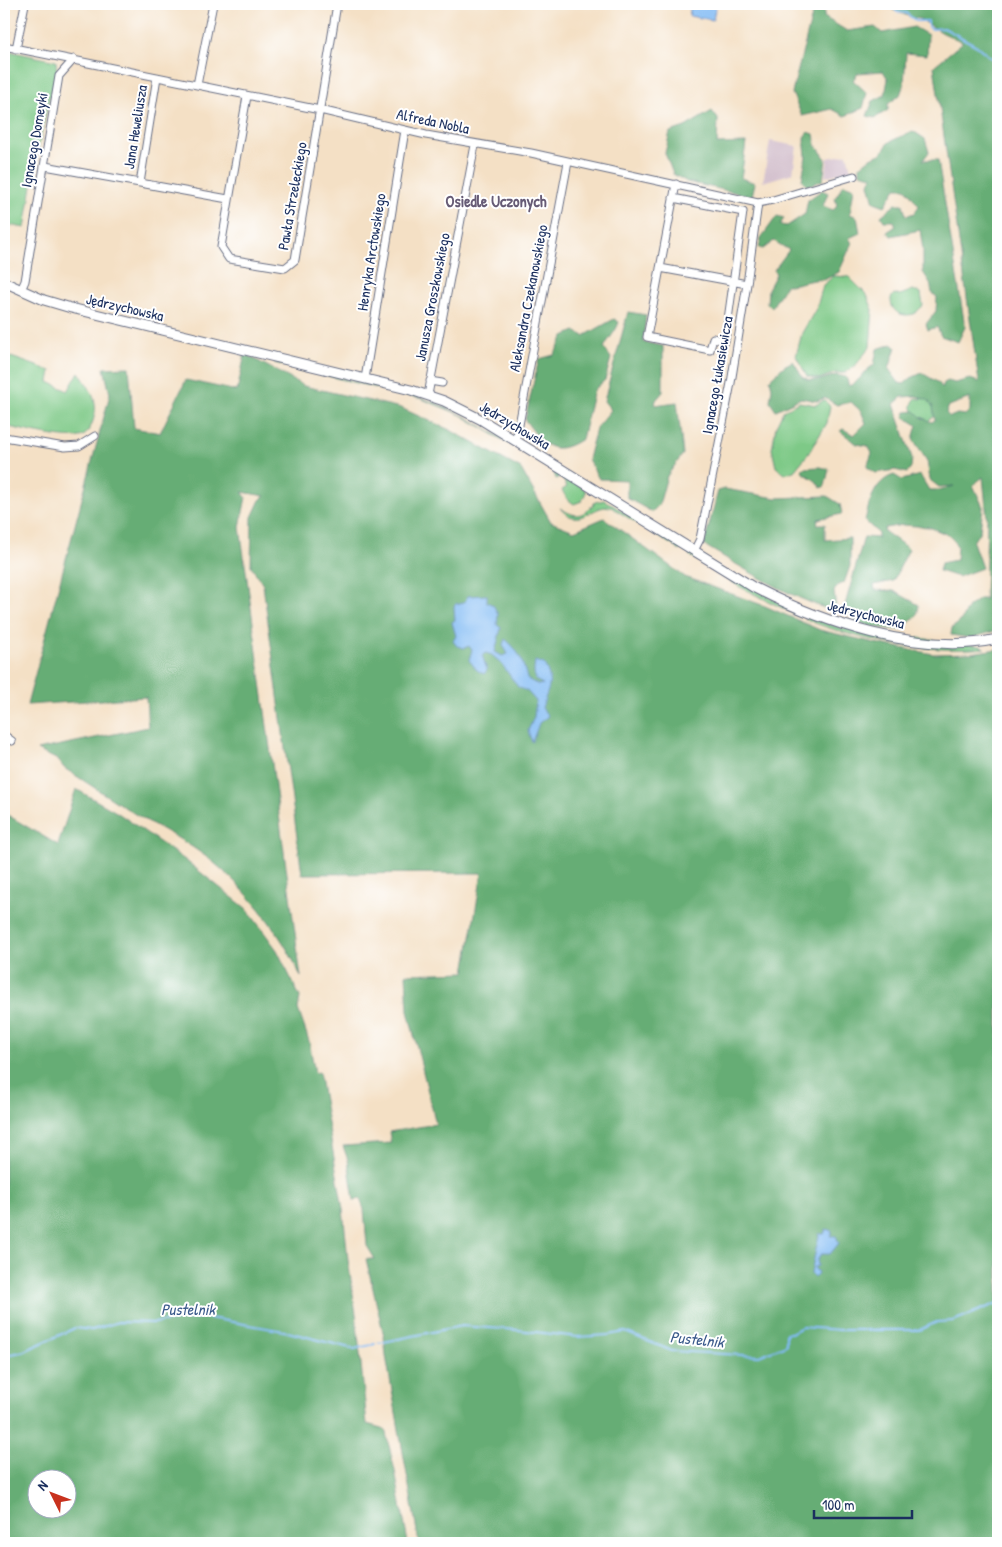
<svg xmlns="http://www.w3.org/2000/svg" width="1002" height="1547" font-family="'Patrick Hand',sans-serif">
<rect width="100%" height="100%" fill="#fff"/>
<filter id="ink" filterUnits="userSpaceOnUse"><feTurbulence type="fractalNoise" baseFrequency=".02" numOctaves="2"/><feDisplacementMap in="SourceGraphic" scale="10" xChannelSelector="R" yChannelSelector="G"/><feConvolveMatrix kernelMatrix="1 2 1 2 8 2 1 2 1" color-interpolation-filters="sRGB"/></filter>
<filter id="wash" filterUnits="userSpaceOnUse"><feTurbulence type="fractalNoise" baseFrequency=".0096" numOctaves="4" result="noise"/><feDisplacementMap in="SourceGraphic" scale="20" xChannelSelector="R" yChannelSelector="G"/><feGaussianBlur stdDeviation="1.12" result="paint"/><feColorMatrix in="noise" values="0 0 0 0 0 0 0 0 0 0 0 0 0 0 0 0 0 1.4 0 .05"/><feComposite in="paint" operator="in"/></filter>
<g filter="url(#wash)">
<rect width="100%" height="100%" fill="#f4e0c5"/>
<path fill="#d1bdcb" d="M770 141 797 146 793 173 763 182Z
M847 154 851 170 825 177 828 158Z"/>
<path fill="#7ec987" stroke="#4c7c72" d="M4 50 56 61 57 74 48 103 37 155 25 228 4 224Z
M834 276 849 277 867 295 873 310 870 347 855 366 845 373H835L819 379 807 376 796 356 802 333 817 307 823 285Z
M913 290 921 293 923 306C920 308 916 313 913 314 900 318 890 310 891 298L894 294 900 295Z
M11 357 51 371 49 382 68 391 79 372C90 390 100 399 93 421 91 426 89 433 83 436 70 442 20 429 4 426V362Z
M275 362 409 394 436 403 466 417 507 441 509 444 461 415 422 399 274 363Z
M927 397 936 404 935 416 928 421 924 418 914 414C911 407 911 404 916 398L920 399Z
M824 400 830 406 827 423 808 454 794 471 785 474 776 467 772 449 776 426 783 411 799 402 816 405Z
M557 471 584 488 586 492 582 501 574 504 567 499 562 490 567 487 561 476 556 479 554 473Z
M604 500 682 547 680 550 611 507C592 504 579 531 560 508 570 514 580 520 590 507H592L595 502Z
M691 553 797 612 800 617 740 587 689 555Z
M808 617 841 628 980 646 985 648C930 654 855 640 805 619Z"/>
<path fill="#66ad74" stroke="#406e69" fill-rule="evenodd" d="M815 4H828L824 8V17L847 31 875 27 882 33 914 27 928 35 927 55 906 53 904 84 900 95 888 104V110L875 118 867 116 873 101 885 95 888 79 883 71 858 73 853 80 867 93 863 108 845 116 832 109 802 116 792 93Z
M889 4H998V630L971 638 951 635 952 628 960 622 968 607 979 599H985L987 518 983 477 973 485 983 507 980 531 973 542 982 568 958 577 939 571 941 563 956 560 957 546 951 536 929 527 903 525 885 528 884 531 909 549 893 581 874 585 875 590 894 591 919 605 917 616 900 630C878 627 853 630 845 605L864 537 878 538V533L865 521C869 503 874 481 894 475L902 480 920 475 929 490H939L954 486 939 487 930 480 927 461 913 439 917 425 904 417 906 412 915 411 922 418 932 422 935 420 933 407 928 400 916 396 902 397 894 404 912 458 911 468 907 473 895 470 876 473 867 467 872 453 868 446 857 444 840 431 843 429 854 435 866 423 861 411 851 402 837 405 825 398 817 401 801 398 776 410 770 401 772 388 770 379 784 366 793 361 803 377 809 380H820L836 375 846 377 849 386C862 380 863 371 874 365L877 349 892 344 896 347 889 369 899 383 904 384 911 378 922 373 939 383 942 388 944 383 948 381 955 383 970 379 979 382 934 66 963 42 943 33 920 19 913 18 893 10ZM970 398V410L965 415 957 414 950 417 946 413 949 406Z
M712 111 718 119 717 144 746 143 741 178 755 183 752 196 687 182 673 174 665 153 670 132 685 127Z
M913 131 925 139 929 152 923 160H938L965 327 958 342 941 336 937 327 928 330 926 324 936 311 937 297 932 293 930 283 923 272V250L920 230 891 236 887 232 896 226 894 221H884L881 216 896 204H903L906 216 914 213 919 206 906 188H896L885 206 874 202 869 184 872 176 860 173V166L869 159 882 153 889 142Z
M808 132 814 134 816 145 826 159 823 180 807 186 802 180 806 156 804 137Z
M844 184 854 188 850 214 857 217 860 233 849 238 852 243 839 272 824 280C811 278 800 285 786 285L772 307 767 304 768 289 776 274 774 270 789 250 774 241 763 249 759 248 761 238 777 216 784 218 780 225 787 226 805 214 808 200 822 190 828 193 823 206 833 210 837 206 835 198Z
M628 312 646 315 643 342 663 346V392L656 400 655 405 677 402 683 454 667 476 659 505 652 512 627 498V480L599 479 588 459 596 428 611 410 604 401Z
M614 319 619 322C616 332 608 339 604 348L611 358 605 380 594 390 582 439C552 458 543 445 525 420L539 359 554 355 564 336 575 331 584 336Z
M245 354 304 386 401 408 450 430 521 469 551 522 574 531 604 518 685 577 765 606 820 630 875 643 933 654 971 653 998 649V1543H419L386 1356 384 1336 366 1259H375L367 1246 364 1209 360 1199 354 1200 348 1160 343 1146 391 1143 389 1132 436 1124 408 1011 406 974 465 972 482 873 302 874 263 585 251 566 252 517 260 500 265 496 242 492 246 497 240 527 301 977C282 932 241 881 201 853 180 838 157 827 135 814 111 799 88 783 64 768L58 760 37 750 148 727 146 697 27 705 110 394 104 368 129 367 134 428 160 433 186 380 237 391Z
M820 467 829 469 825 486 821 488 816 481 802 472 803 468Z
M725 489 776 498 827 496 840 504 842 514 818 519 817 524H825V540L850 538V566L844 583 839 585 834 591 836 608 833 611C787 596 746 570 704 545L718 491Z
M76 789 118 813 185 860 247 909 277 950 300 997 298 1009 309 1041 315 1073 319 1072 343 1209 348 1260 356 1314 367 1424 385 1429 395 1471 408 1543H4V813L58 845ZM38 1480H68V1510H38Z"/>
<path fill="#83bcf4" stroke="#4f76a9" d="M691 4H716L713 20 689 16Z
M487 595V602L493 605 498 614 497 625 501 628 495 652 502 656 508 654 503 645 505 639C519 650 523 662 527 679L538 685 543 684 535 680 534 671 535 661 544 664C555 684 547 689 542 708L548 716 539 723 532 742 528 731 534 717 536 701 527 691 518 687 501 663 492 655 486 653 482 655 487 670 484 674 477 670 469 660 472 650 469 646 464 648 457 646 453 641 456 636 452 622 455 620 454 606 457 603 458 605 465 601 468 596Z
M826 1229 832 1231 830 1236H836L839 1243 830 1254H821L817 1261 818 1266 814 1267 818 1273 814 1278 811 1274C812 1269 818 1239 819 1236V1234H824Z"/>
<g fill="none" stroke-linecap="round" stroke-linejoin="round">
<path stroke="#83bcf4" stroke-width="2" d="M891 4 897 12 906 13 916 21H928V27L933 29 944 28 977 46 998 64
M379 1343 461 1326 518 1330 578 1337 608 1335 625 1332 672 1351 759 1356 786 1345V1333H791L802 1327 840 1330H919L937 1322 953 1321 998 1303
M4 1355 22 1352 75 1328 92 1330 118 1322 154 1323 204 1317 284 1331 354 1349 375 1344"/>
</g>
</g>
<g filter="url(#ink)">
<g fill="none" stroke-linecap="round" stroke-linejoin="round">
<g stroke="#676d82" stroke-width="9">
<path id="minor" d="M4 46 320 110 426 135 531 153 758 203 773 200 854 176
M16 49 25 4
M157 77 140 183 228 199
M197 85 213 4
M247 96 221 247 229 259 285 268 295 260 337 4
M45 166 140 183
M673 198 743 212 725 341 713 338 710 350 647 337 676 184
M660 268 747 284
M21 290 25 281 59 76 74 59
M365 379 405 130
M430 381 442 383
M428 395 475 145
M4 437 65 447 79 446 95 436
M516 441 568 162
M694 551 700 539 731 383 747 284 758 203
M4 735 12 741"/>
</g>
<g stroke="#676d82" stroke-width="11">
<path id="major" d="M4 282 44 300 71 308 411 390 444 401 480 419 753 587C823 623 919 656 998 639"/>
</g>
<use href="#minor" stroke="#fff" stroke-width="7"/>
<use href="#major" stroke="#fff" stroke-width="9"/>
</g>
</g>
<g text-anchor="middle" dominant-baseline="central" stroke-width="4" stroke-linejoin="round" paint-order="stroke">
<g font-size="15" fill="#1b2f5e" stroke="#fff">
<text transform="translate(433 121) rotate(12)">Alfreda Nobla</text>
<text transform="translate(135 127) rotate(-81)">Jana Heweliusza</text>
<text transform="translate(34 140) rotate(-80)">Ignacego Domeyki</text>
<text transform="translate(292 196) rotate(-80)">Pawła Strzeleckiego</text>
<text transform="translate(371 252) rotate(-81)">Henryka Arctowskiego</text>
<text transform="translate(432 297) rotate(-79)">Janusza Groszkowskiego</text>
<text transform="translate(528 298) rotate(-79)">Aleksandra Czekanowskiego</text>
<text transform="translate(125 307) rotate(13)">Jędrzychowska</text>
<text transform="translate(717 375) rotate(-80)">Ignacego Łukasiewicza</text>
<text transform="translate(515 425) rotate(31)">Jędrzychowska</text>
<text transform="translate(866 614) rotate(14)">Jędrzychowska</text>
</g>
<g font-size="16" font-weight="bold" fill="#675c76" stroke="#fff">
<text x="496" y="201">Osiedle Uczonych</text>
</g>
<g font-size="16" font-style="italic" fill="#3a598b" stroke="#fff">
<text x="188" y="1309">Pustelnik</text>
<text transform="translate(697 1339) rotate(6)">Pustelnik</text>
</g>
</g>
<rect width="1002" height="1547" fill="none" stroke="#fff" stroke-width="20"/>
<g transform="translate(52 1494) rotate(312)"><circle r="24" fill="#ffffff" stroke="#a4acbf"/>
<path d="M0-4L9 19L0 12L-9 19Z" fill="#c8321e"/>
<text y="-8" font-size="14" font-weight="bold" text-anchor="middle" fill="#1b2f5e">N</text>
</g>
<path d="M814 1510v8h98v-8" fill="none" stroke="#1b2f5e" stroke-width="2.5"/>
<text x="822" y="1510" font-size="15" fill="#1b2f5e" stroke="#ffffff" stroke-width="4" paint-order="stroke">100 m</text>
</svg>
